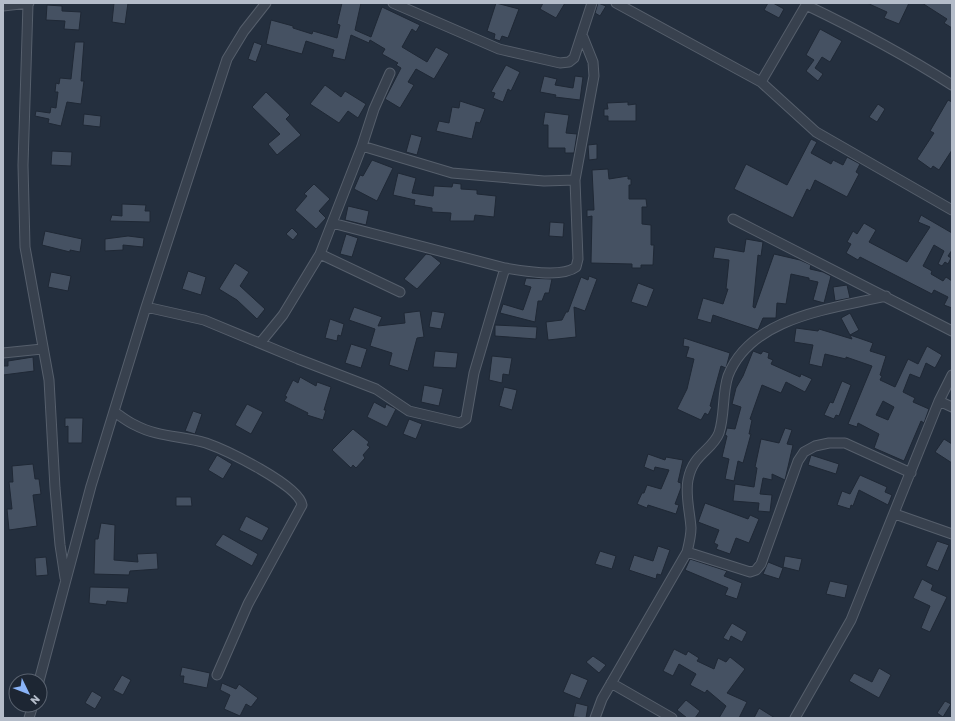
<svg xmlns="http://www.w3.org/2000/svg" width="955" height="721" font-family="Rubik,sans-serif">
<rect width="100%" height="100%" fill="#242f3e"/>
<path fill="#455162" stroke="#1f2835" fill-rule="evenodd" d="M114 3H128L125 24 112 22Z
M342 3H361L355 30 371 37 382 7 420 25 416 32 412 29 402 47 427 62 436 47 449 54 434 79 416 69 408 82 414 85 400 108 385 99 401 68 396 65 398 63 382 54 385 49 370 40 369 43 351 35 345 60 332 57 334 50 306 41 302 54 266 44 271 20 293 26V28L312 34 313 31 337 38 340 25 337 24Z
M496 3 519 9 508 38 502 36 500 41 494 39 495 34 487 31Z
M543 3H565L556 18 540 9Z
M598 3 606 6 600 16 595 13Z
M768 3H773L784 9 779 18 764 10Z
M867 3H909L899 24 884 18 887 12Z
M922 3H952V28L944 23 947 19Z
M47 5 62 6V11L81 12 79 30 64 29 65 21 46 20Z
M820 29 842 41 830 62 822 57 815 68 823 74 818 81 806 71 814 60 806 55Z
M75 42H84L81 81H84L81 104 67 102 61 126 48 123 49 119 35 116 36 111 50 113 51 107 56 108 58 92H55L56 83 59 84 60 78 71 79Z
M254 42 262 45 256 62 248 59Z
M506 65 520 72 511 91 508 89 503 102 493 98 495 93 491 92Z
M544 76 557 79 555 85 573 88 575 76 583 77 580 100 555 97 556 95 540 92Z
M325 85 341 97 345 91 366 104 358 118 348 111 339 123 310 104Z
M266 92 290 115 286 119 301 135 277 155 268 144 280 134 252 107Z
M948 100 952 102V150L939 170 933 166 931 169 917 159 934 133 930 131Z
M460 101 485 109 480 123 476 122 472 139 436 131 439 121 449 123 452 107 459 108Z
M628 102V105L636 104V121H608V116H604V109H608L607 103Z
M878 104 885 109 877 122 869 117Z
M545 112 569 115 566 133 577 134 574 153H565V148H548V125H543Z
M84 114 101 116 100 127 83 125Z
M411 134 422 137 417 155 406 152Z
M811 139 817 142 811 153 831 164 833 160 843 165 847 157 860 164 856 172 859 174 847 197 815 180 810 191 807 189 793 218 734 189 746 164 787 185Z
M597 144V159L589 160 588 145Z
M52 151 72 152 71 166 51 165Z
M372 160 393 168 377 201 354 189 360 175 363 176Z
M608 169 609 179 628 176V179H631V185H629V199H646L647 207H642V224L651 225V245H654L653 265H641V268H632V264L591 263 592 216 587 217V210H594L592 170Z
M398 173 416 178 412 193 433 196 434 186 452 187 453 183 461 184V189L477 190V194L496 196 494 217 475 215 474 221H450L451 213 432 212V208L414 205 415 200 393 195Z
M314 184 330 199 319 211 326 218 316 229 295 210 307 196 304 194Z
M122 204 146 205 145 211H150V222L110 221 112 215 122 216Z
M348 206 369 211 366 225 345 220Z
M921 215 952 233V250L948 256 951 258 948 264 945 262 942 266 938 264 944 251 934 245 923 266 932 271 931 274 943 281 946 277 952 281V308L944 305 948 297 934 290 932 294 860 257 858 260 846 253 851 244 847 242 853 231 857 234 864 223 876 230 869 242 907 262 930 227 918 222Z
M550 222 564 223 563 237 549 236Z
M292 228 298 234 293 240 286 234Z
M45 231 82 239 80 252 70 250V252L42 245Z
M346 234 358 238 352 257 340 254Z
M128 236 144 238 143 247 123 245V250L105 251V239Z
M746 239 763 242 761 256 758 255 753 307 755 308 774 254 800 260 811 265 810 269 823 272 831 276 824 303 813 300 818 282 809 280V278L791 274 786 304 777 303 776 318H763L758 330 713 315 711 323 697 319 703 298 723 304 728 289H726L729 260 713 258 715 247 744 252Z
M426 254 431 255 441 263 417 289 404 279Z
M235 263 249 272 240 286 265 309 257 319 237 300 219 289Z
M188 271 206 277 201 295 182 289Z
M51 272 71 276 68 291 48 287Z
M589 276 597 279 585 311 574 307 576 337 548 340 546 322 562 320 566 312H568L581 277 588 280Z
M526 278 552 279 549 293H545L542 301H538L535 322 500 313 503 304 523 310 531 287 524 285Z
M638 283 654 289 647 307 631 302Z
M847 285 850 298 835 301 833 287Z
M354 307 382 317 378 326 405 323 404 313 420 311 424 337 417 338 408 371 389 365 392 353 370 346 375 329 349 320Z
M432 311 445 313 441 329 429 327Z
M850 313 859 330 850 335 841 318Z
M330 319 344 324 341 336 338 335 337 341 325 338Z
M495 325 537 327 536 339 495 336Z
M796 328 818 331 819 329 852 339 850 335 873 343 870 351 886 356 880 375 882 376 880 380 895 387 908 359 918 364 927 346 942 355 935 368 926 363 920 378 910 374 903 392 915 398 913 402 929 409 924 423 921 421 904 461 874 448 879 434 858 423 857 427 848 424 872 366 846 357V359L825 354 822 367 809 364 813 345 794 342ZM883 401 894 407 888 420 876 415Z
M684 338 730 353 726 368 721 366 710 406 712 407 708 415 705 413 701 420 677 409 687 389 694 359 686 357 689 347 683 346Z
M351 344 367 349 361 368 345 363Z
M435 351 458 353 456 368 433 367Z
M753 351 761 354 763 351 769 353 768 358 773 360 771 364 800 377 801 374 812 379 805 392 786 382 781 393 762 385 750 419 752 420 749 434H751L743 463 738 461 734 481 725 479 729 459 722 457 727 436 725 435 727 428 735 429 741 407 732 404 736 388 743 376Z
M492 356 512 358 509 375 503 374 502 383 489 380Z
M33 357 34 371 3 375V366H8V361Z
M300 377 316 386 317 382 331 387 324 410H326L323 420 307 415 308 413 284 401 287 397 285 396 293 380 298 383Z
M842 381 851 385 839 416 836 415 834 419 824 415 830 402 833 403Z
M424 385 443 389 439 406 421 402Z
M504 387 517 390 512 410 499 406Z
M374 402 385 408 386 404 396 409 387 427 367 417Z
M247 404 263 412 251 434 235 425Z
M193 411 202 414 195 434 185 431Z
M65 418H83L82 443H68V426L65 427Z
M409 419 422 424 416 439 403 434Z
M785 428 792 430 787 444 793 445 785 480 772 474V480L763 478 760 494 772 495 770 512 758 511 759 503 733 501 735 484 754 487 757 468 755 467 761 439 779 443Z
M353 429 369 442 367 445 370 447 363 455 365 458 356 468 353 465 351 468 332 450Z
M944 439 952 444V463L935 452Z
M648 454 665 460 666 457 683 460 678 482 681 483V488L675 504 679 505 676 514 648 505 647 508 637 504 642 493H644L647 485 661 489 669 470 655 467 654 471 644 467Z
M217 455 232 464 223 479 208 470Z
M811 455 839 464 836 474 808 465Z
M33 464 35 479H39L41 494 33 495 37 526 9 530 7 509H12L9 482H13L12 466Z
M860 475 887 487 885 492 892 495 888 505 859 490 853 506 851 505 850 509 837 505 842 491 850 494Z
M176 497H191L192 506H176Z
M705 503 748 519 750 515 759 519 749 543 736 538 730 554 716 549 718 545 714 543 719 530 698 522Z
M246 516 269 528 262 541 239 530Z
M101 523 115 525 114 560 138 562 137 554 157 553 158 569 130 571 129 575 94 574 95 539H98Z
M223 534 258 554 252 566 215 545Z
M937 541 949 545 938 571 926 566Z
M658 546 670 550 661 575 657 574 656 579 629 570 634 555 653 561Z
M600 551 616 556 612 569 595 564Z
M785 556 802 559 799 571 783 567Z
M46 557 48 575 36 576 35 558Z
M690 559 727 571 724 576 742 583 737 599 725 595 728 588 685 570Z
M768 562 783 568 779 579 763 574Z
M922 579 933 585 931 590 947 597 930 632 921 628 930 606 913 598Z
M830 581 848 585 845 598 826 594Z
M90 587 129 588 127 603 107 601 106 605 89 603Z
M732 623 747 632 742 642 731 636 729 641 723 638Z
M674 649 686 655 688 651 699 658 697 661 714 669 718 658 726 662 730 657 745 669 727 693 747 702 739 718H719L726 706 707 690 705 693 690 685 696 674 679 664 673 676 663 671Z
M593 656 606 665 599 673 586 662Z
M182 667 210 673 207 688 183 683 184 676H180Z
M879 668 891 675 879 698 849 681 854 673 872 682Z
M571 673 588 680 580 699 563 692Z
M122 675 131 680 123 695 113 690Z
M222 683 236 689 239 684 258 698 251 707 246 704 240 716 224 709 230 695 220 690Z
M92 691 102 697 95 709 85 703Z
M686 700 700 711 695 718H687L677 710Z
M945 701 951 704 943 717 937 713Z
M576 703 588 706 586 718 573 717Z
M759 708 775 718H754Z"/>
<g fill="none" stroke-linecap="round" stroke-linejoin="round">
<g stroke="#565f6c" stroke-width="11">
<path id="minor" d="M393 3 499 49 560 63 569 62 574 58 592 3
M616 3 761 82 816 132 952 210
M28 4 23 165 25 247 49 380 55 488 60 545 65 578
M3 6 29 3
M761 82 806 5C856 29 905 55 952 85
M362 146 374 109 390 73
M733 219 952 331
M332 223 505 268
M320 254 400 292
M146 307 204 320 298 359 376 389 409 411 460 423 466 419 474 373 505 268C522 271 562 278 576 267L578 259 575 180 594 76 593 62 583 37
M261 342 283 315 320 254 362 146 452 173 544 181 575 180
M3 353 42 349
M939 401 952 407
M114 412C121 416 128 422 135 425 157 437 183 436 206 443 226 450 299 485 302 505L248 604 217 675
M895 514 952 534
M687 552 750 572 756 570 761 564 798 461 804 452 815 446 829 443H845L911 473
M39 681 91 486 146 307 227 59 244 31 266 3
M611 683 672 718
M29 718 33 705
M595 718 602 699 687 552C689 544 691 536 691 528 690 512 685 495 688 480 693 453 712 451 719 433 725 415 722 394 728 376 751 316 833 309 886 296
M795 718 851 620 939 401 952 375"/>
</g>
<use href="#minor" stroke="#38414e" stroke-width="9"/>
</g>
<rect width="955" height="721" fill="none" stroke="#b4bcc9" stroke-width="8"/>
<g transform="translate(28 693) rotate(133)"><circle r="19" fill="#1d2633" stroke="#59626f"/>
<path d="M0-3L7 15L0 10L-7 15Z" fill="#8ab4f8"/>
<text y="-6" font-size="11" font-weight="bold" text-anchor="middle" fill="#b4bcc9">N</text>
</g>
</svg>
